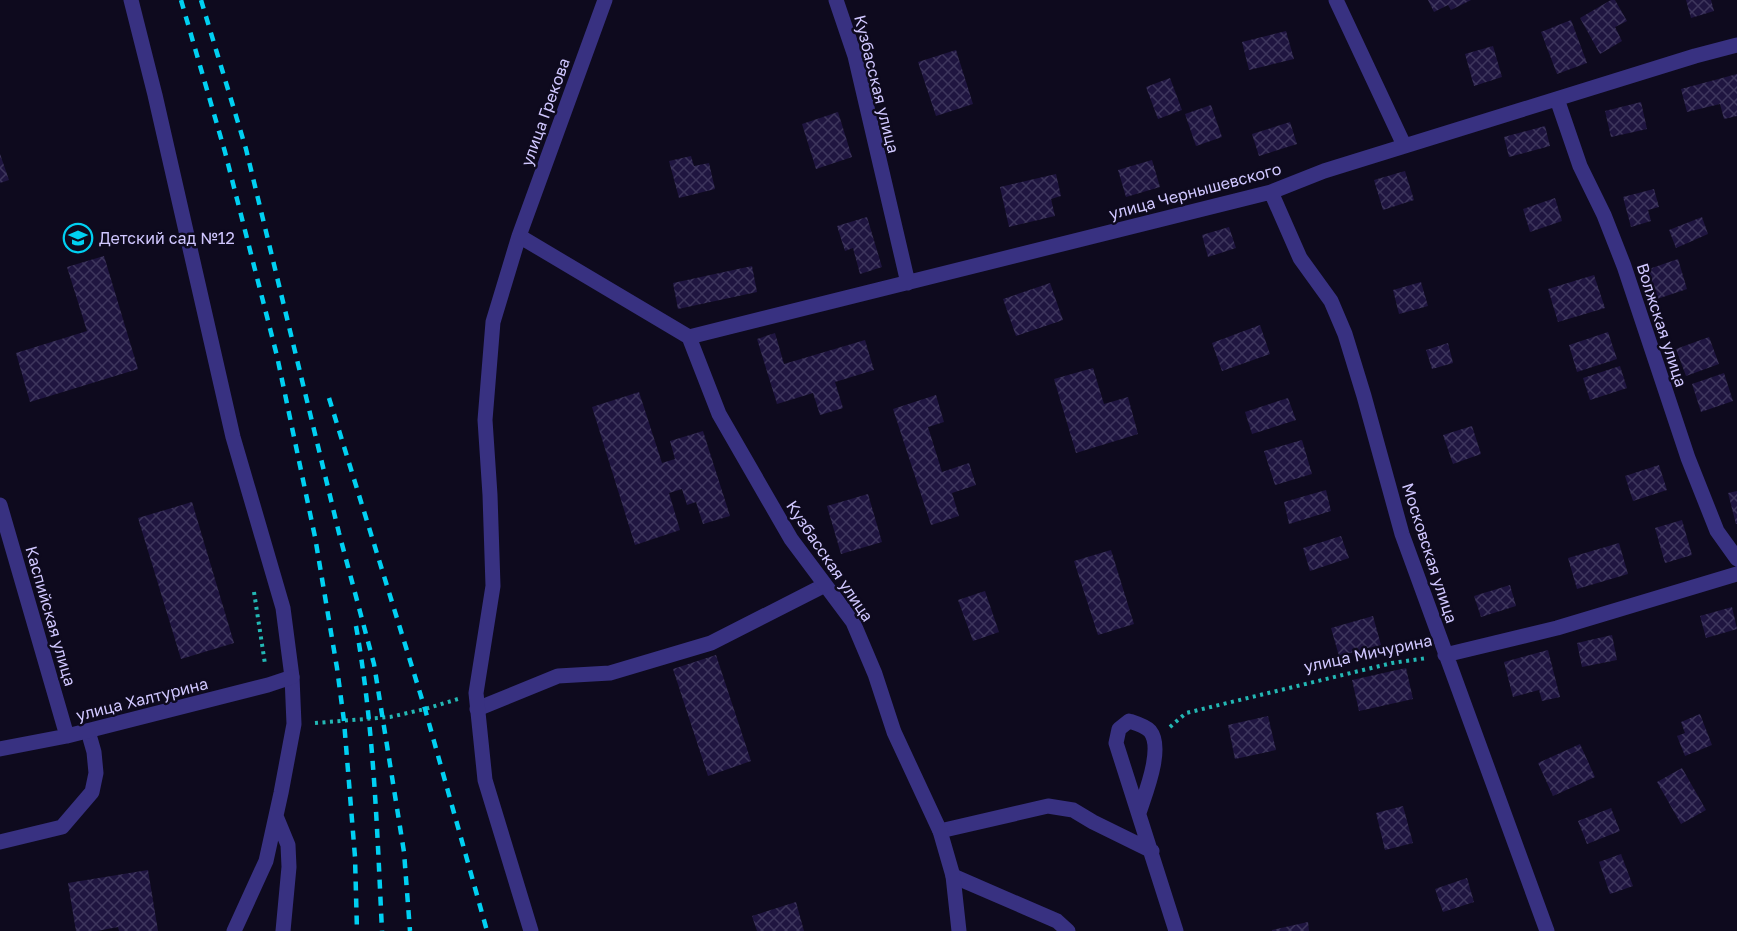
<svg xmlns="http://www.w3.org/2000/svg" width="1737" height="931" font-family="'Golos Text',sans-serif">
<defs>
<pattern id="building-cross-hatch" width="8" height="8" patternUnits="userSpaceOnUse" patternTransform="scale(1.5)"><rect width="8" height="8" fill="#1f1540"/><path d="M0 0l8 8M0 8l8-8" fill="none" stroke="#3e365d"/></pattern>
</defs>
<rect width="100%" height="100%" fill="#0e0a1e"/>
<path fill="url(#building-cross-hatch)" d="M1428 0H1471L1451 10 1448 5 1434 12Z
M1611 0H1615L1627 21 1615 27 1622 41 1600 54 1580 18Z
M1686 0H1711L1714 11 1691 18Z
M1571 20 1587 63 1557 74 1541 32Z
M1286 31 1294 59 1249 70 1242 42Z
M1493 46 1502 77 1474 86 1465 54Z
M956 50 973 104 936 116 918 62Z
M1737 74V116L1724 119 1720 104 1687 112 1681 89Z
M1170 78 1182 110 1158 119 1146 87Z
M1641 102 1647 129 1611 137 1605 111Z
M1211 105 1222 137 1196 146 1185 114Z
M838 112 852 157 816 169 802 124Z
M1290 122 1297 144 1259 156 1252 134Z
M1545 126 1550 146 1509 157 1504 137Z
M0 154 9 180 0 183Z
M691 156 694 166 709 163 715 189 679 198 669 161Z
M1152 160 1160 187 1126 197 1118 170Z
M1405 171 1414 200 1383 210 1374 180Z
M1056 174 1061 196 1051 199 1055 216 1009 227 1000 187Z
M1654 189 1659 207 1648 210 1651 221 1631 227 1623 197Z
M1555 198 1562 221 1530 232 1523 209Z
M867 217 882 267 860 274 853 248 845 251 837 226Z
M1702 217 1708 234 1676 248 1669 230Z
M1229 227 1236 248 1208 257 1202 235Z
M104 256 138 369 30 402 16 353 87 331 67 267Z
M1678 259 1687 289 1657 299 1646 270Z
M752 266 757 292 678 309 673 283Z
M1594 275 1605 308 1558 322 1548 289Z
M1421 282 1428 306 1399 314 1393 290Z
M1050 283 1063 320 1016 336 1003 299Z
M1260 325 1270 354 1222 371 1212 343Z
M1608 332 1617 359 1577 372 1569 345Z
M775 333 784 364 865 340 874 370 835 382 843 408 820 415 813 393 777 404 757 339Z
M1709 337 1719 364 1686 376 1676 349Z
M1448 343 1453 363 1432 369 1426 350Z
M1620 366 1627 388 1590 400 1583 378Z
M1093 368 1104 404 1128 397 1138 434 1076 453 1054 379Z
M1724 373 1733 401 1701 412 1692 384Z
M639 392 662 463 675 459 670 441 703 431 730 516 703 524 696 502 687 505 682 489 669 493 680 530 635 545 592 407Z
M936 395 944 422 928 427 942 472 969 463 976 485 952 493 959 516 931 525 893 409Z
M1288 398 1296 420 1252 434 1245 412Z
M1472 426 1481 454 1453 464 1443 435Z
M1302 440 1312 474 1275 485 1264 451Z
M1659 465 1667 490 1633 501 1625 476Z
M1326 490 1331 511 1289 524 1284 502Z
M1737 491V524H1736L1728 493Z
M868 494 882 542 841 554 827 506Z
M192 502 234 643 181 659 138 518Z
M1682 520 1692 555 1665 563 1655 528Z
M1341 536 1349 558 1310 571 1303 548Z
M1619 543 1628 574 1577 589 1568 558Z
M1111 550 1134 624 1098 635 1074 561Z
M1510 585 1516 606 1481 617 1474 596Z
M985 591 999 632 973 641 958 600Z
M1732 607 1737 629 1706 638 1700 616Z
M1373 616 1381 645 1339 656 1331 628Z
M1612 635 1617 660 1582 667 1577 643Z
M1548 650 1560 697 1542 701 1539 690 1513 697 1504 662Z
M716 655 751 761 708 776 673 669Z
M1406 668 1413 699 1359 711 1352 680Z
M1700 714 1712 745 1685 756 1677 736 1685 733 1681 722Z
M1268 716 1276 750 1235 759 1228 725Z
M1580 744 1595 777 1553 796 1538 763Z
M1682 768 1706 810 1681 824 1657 782Z
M1403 806 1413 843 1385 850 1376 813Z
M1611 808 1620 831 1587 844 1578 821Z
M1621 854 1633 886 1610 894 1599 862Z
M148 870 158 931H119L118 927 97 931H76L68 883Z
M1467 878 1474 902 1443 912 1435 889Z
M796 902 804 931H757L752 916Z
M1308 922 1309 931H1272V930Z"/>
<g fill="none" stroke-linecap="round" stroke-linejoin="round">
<path stroke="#23b7b4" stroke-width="4" stroke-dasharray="3 4.5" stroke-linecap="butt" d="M254 592 265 664
M315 723 390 717 425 709 458 699
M1170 727 1186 713 1392 663 1427 658"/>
<path stroke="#383181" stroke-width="15" d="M131 0 155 95 233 437 283 608 292 677 294 724 281 793 266 861 234 931
M477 709 558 676 610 673 711 643 825 585
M1139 813C1145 794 1164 748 1150 731 1145 726 1135 723 1129 721L1119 729 1116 743 1176 931
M276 816 288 845 289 867 283 931
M940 831 1048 806 1073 810 1093 822 1152 851
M0 842 62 827 92 792 96 773 94 752 88 731
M953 876 1057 921 1068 931"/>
<path stroke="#383181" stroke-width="15" d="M836 0 855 56 908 283
M1336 0 1404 145
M1557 99 1580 166 1604 215 1624 266 1688 458 1717 531 1737 559
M1271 192 1300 258 1331 301 1345 334 1364 396 1402 534 1547 931
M519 236 689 337 719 414 791 539 853 622 875 674 894 732 940 831 953 876 959 931
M689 337 1271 192 1324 171 1695 56 1737 45
M0 505 67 736
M1445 655 1557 628 1737 574
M0 749 67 736 268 685 292 677
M531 931 485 780 476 693 493 586 490 495 485 420 493 322 519 236 605 0"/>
<path stroke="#00d0f2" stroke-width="4.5" stroke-dasharray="9 8" stroke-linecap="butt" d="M181 0 225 152 277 356 315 537 337 668 344 721 355 857 357 931
M201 0 246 149 339 533 374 664 404 852 410 931
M329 398 425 709 487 931
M356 626C374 727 377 829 382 931"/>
</g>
<defs>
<g id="school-ring" transform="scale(1.5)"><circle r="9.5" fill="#0e0a1e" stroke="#00d0f2" stroke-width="1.5"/><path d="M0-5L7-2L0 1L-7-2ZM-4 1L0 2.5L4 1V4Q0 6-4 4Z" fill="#00d0f2"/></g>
</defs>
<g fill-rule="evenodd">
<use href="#school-ring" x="78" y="238"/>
</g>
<g text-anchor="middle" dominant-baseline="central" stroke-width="5" stroke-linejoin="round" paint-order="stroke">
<g font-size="16" fill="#d0c7ff" stroke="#0e0a1e">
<text transform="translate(877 84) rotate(76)">Кузбасская улица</text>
<text transform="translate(545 112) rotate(-70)">улица Грекова</text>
<text transform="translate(1195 191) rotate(-15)">улица Чернышевского</text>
<text transform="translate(1662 325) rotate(72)">Волжская улица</text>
<text transform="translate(1430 553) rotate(72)">Московская улица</text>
<text transform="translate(830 561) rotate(56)">Кузбасская улица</text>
<text transform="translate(51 616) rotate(74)">Каспийская улица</text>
<text transform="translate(1368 653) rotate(-12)">улица Мичурина</text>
<text transform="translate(142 699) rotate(-14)">улица Халтурина</text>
</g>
<g font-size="16" fill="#d0c7ff" stroke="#0e0a1e" text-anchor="start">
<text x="99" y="238">Детский сад №12</text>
</g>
</g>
</svg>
